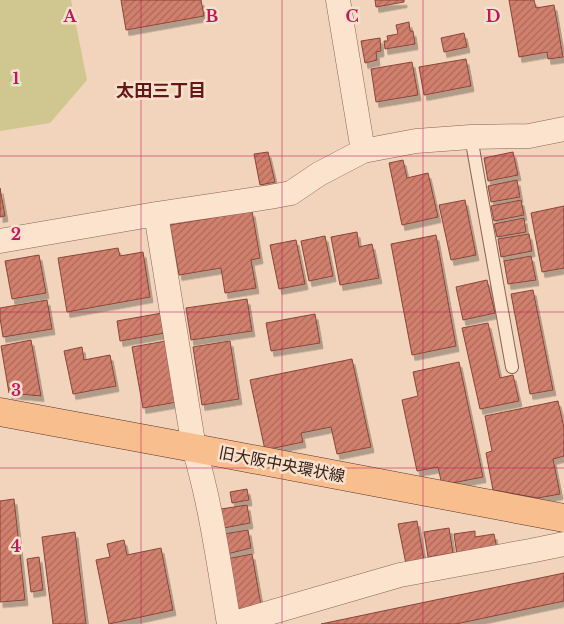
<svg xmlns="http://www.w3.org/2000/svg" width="564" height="624" font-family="'Libre Baskerville','Noto Sans JP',serif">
<defs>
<pattern id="building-hatch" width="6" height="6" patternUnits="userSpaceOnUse" patternTransform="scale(1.25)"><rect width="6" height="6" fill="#d2806e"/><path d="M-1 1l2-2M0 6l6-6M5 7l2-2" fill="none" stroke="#ab685a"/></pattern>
<filter id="shadow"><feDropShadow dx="3" dy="5.5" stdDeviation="0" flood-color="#0004"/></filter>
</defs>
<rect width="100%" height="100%" fill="#f1d4bb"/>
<path fill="#cfc78f" d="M0 0H71L87 80 50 123 0 131Z"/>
<path fill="url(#building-hatch)" stroke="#894538" filter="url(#shadow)" d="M121 0H201L204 16 126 30Z
M375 0H404V2L376 7Z
M509 0H534L536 8 554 5 563 57 548 59 547 52 519 57Z
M409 22 410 31H413L415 44 385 49 384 41H388L387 36 398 34 396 25Z
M464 33 467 47 444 52 441 38Z
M380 38 381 51 376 52 377 60 365 63 361 41Z
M466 59 471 86 424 95 419 67Z
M412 62 418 95 376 102 371 69Z
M268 152 275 182 260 185 254 154Z
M513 152 518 175 488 181 484 158Z
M403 160 407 178 428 173 438 217 402 225 389 163Z
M517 180 520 197 491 202 488 186Z
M0 188 5 216 0 217Z
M465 200 476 255 451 260 439 205Z
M521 200 524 215 494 221 491 206Z
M564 206V268L542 272 531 213Z
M252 211 260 258 251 260 256 288 225 293 221 268 179 275 170 225Z
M524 218 526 232 497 237 494 224Z
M357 232 359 247 372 244 379 278 340 285 331 237Z
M529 234 532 251 501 257 498 239Z
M436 235 456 346 412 355 391 244Z
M325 236 333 276 309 281 301 241Z
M296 240 305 284 279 289 270 245Z
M118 248 120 256 143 252 150 297 67 312 58 258Z
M39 255 46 293 12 299 5 261Z
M531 256 536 280 508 284 504 261Z
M487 280 495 313 463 320 456 287Z
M533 290 553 390 530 394 511 294Z
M247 299 252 331 191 340 186 308Z
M47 300 52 329 3 337 0 318V308Z
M162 313 165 333 120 341 117 321Z
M315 314 320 343 271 351 266 323Z
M488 323 500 378 513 375 519 401 480 409 462 328Z
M31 340 41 396 9 393 1 346Z
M166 341 177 402 143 408 132 347Z
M230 341 239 399 202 405 193 347Z
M82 347 84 360 110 355 116 386 73 394 64 351Z
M352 359 371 447 337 454 331 427 301 433 303 442 265 450 250 380Z
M459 362 483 477 442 485 438 467 417 471 402 400 418 396 413 372Z
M558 401 564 428V456L553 459 560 494 538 498 493 490 486 453 492 451 485 416Z
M247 489 249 500 232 503 230 492Z
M14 499 25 600 0 602V501Z
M247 505 250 523 224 528 221 509Z
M417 521 424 560 406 564 398 524Z
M449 528 453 553 428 557 424 532Z
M248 530 251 548 227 554 224 534Z
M475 531V537L494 534 497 549 457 555 454 534Z
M75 532 86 624H53L42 537Z
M124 540 127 555 161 548 173 610 109 624 96 560 110 557 107 544Z
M252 554 261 605 237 610 227 559Z
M39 557 43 590 31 592 27 559Z
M564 573V601L456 624H321Z"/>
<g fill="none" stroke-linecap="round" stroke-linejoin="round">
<g stroke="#896354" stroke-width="14">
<path id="service" d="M471 137 512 367"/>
</g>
<g stroke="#896354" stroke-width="25">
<path id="minor" d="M338 0 363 151
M156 214 194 448C211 505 219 565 229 624
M0 241 156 214 270 197 291 193 319 174 363 151 416 141 471 137 529 136 564 129
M231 624 400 575 530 551 564 544"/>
</g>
<g stroke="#553329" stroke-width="29">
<path id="primary" d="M0 412 194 448 564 518"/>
</g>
<use href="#service" stroke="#fbe3ce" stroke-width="12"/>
<use href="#minor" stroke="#fbe3ce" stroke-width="24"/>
<use href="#primary" stroke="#f8be8e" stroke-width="28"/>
</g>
<path fill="none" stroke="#c2185b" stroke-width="1" stroke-opacity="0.55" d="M141 0V624M282 0V624M423 0V624M0 156H564M0 312H564M0 468H564"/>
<g text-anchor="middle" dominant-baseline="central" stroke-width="5" stroke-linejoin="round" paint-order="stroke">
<g font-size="16" fill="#36211a" stroke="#f8e0cb">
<text transform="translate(282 464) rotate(11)">旧大阪中央環状線</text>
</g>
<g font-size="18" font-weight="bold" fill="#661619" stroke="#f8e0cb">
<text x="161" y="91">太田三丁目</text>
</g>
</g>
<g font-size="16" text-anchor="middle" font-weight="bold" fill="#c2185b" stroke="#f8e0cb" stroke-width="5" stroke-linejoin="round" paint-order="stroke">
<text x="70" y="22">A</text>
<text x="212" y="22">B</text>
<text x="352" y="22">C</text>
<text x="493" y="22">D</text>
<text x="16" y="84">1</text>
<text x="16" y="240">2</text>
<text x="16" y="396">3</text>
<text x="16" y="552">4</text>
</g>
</svg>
